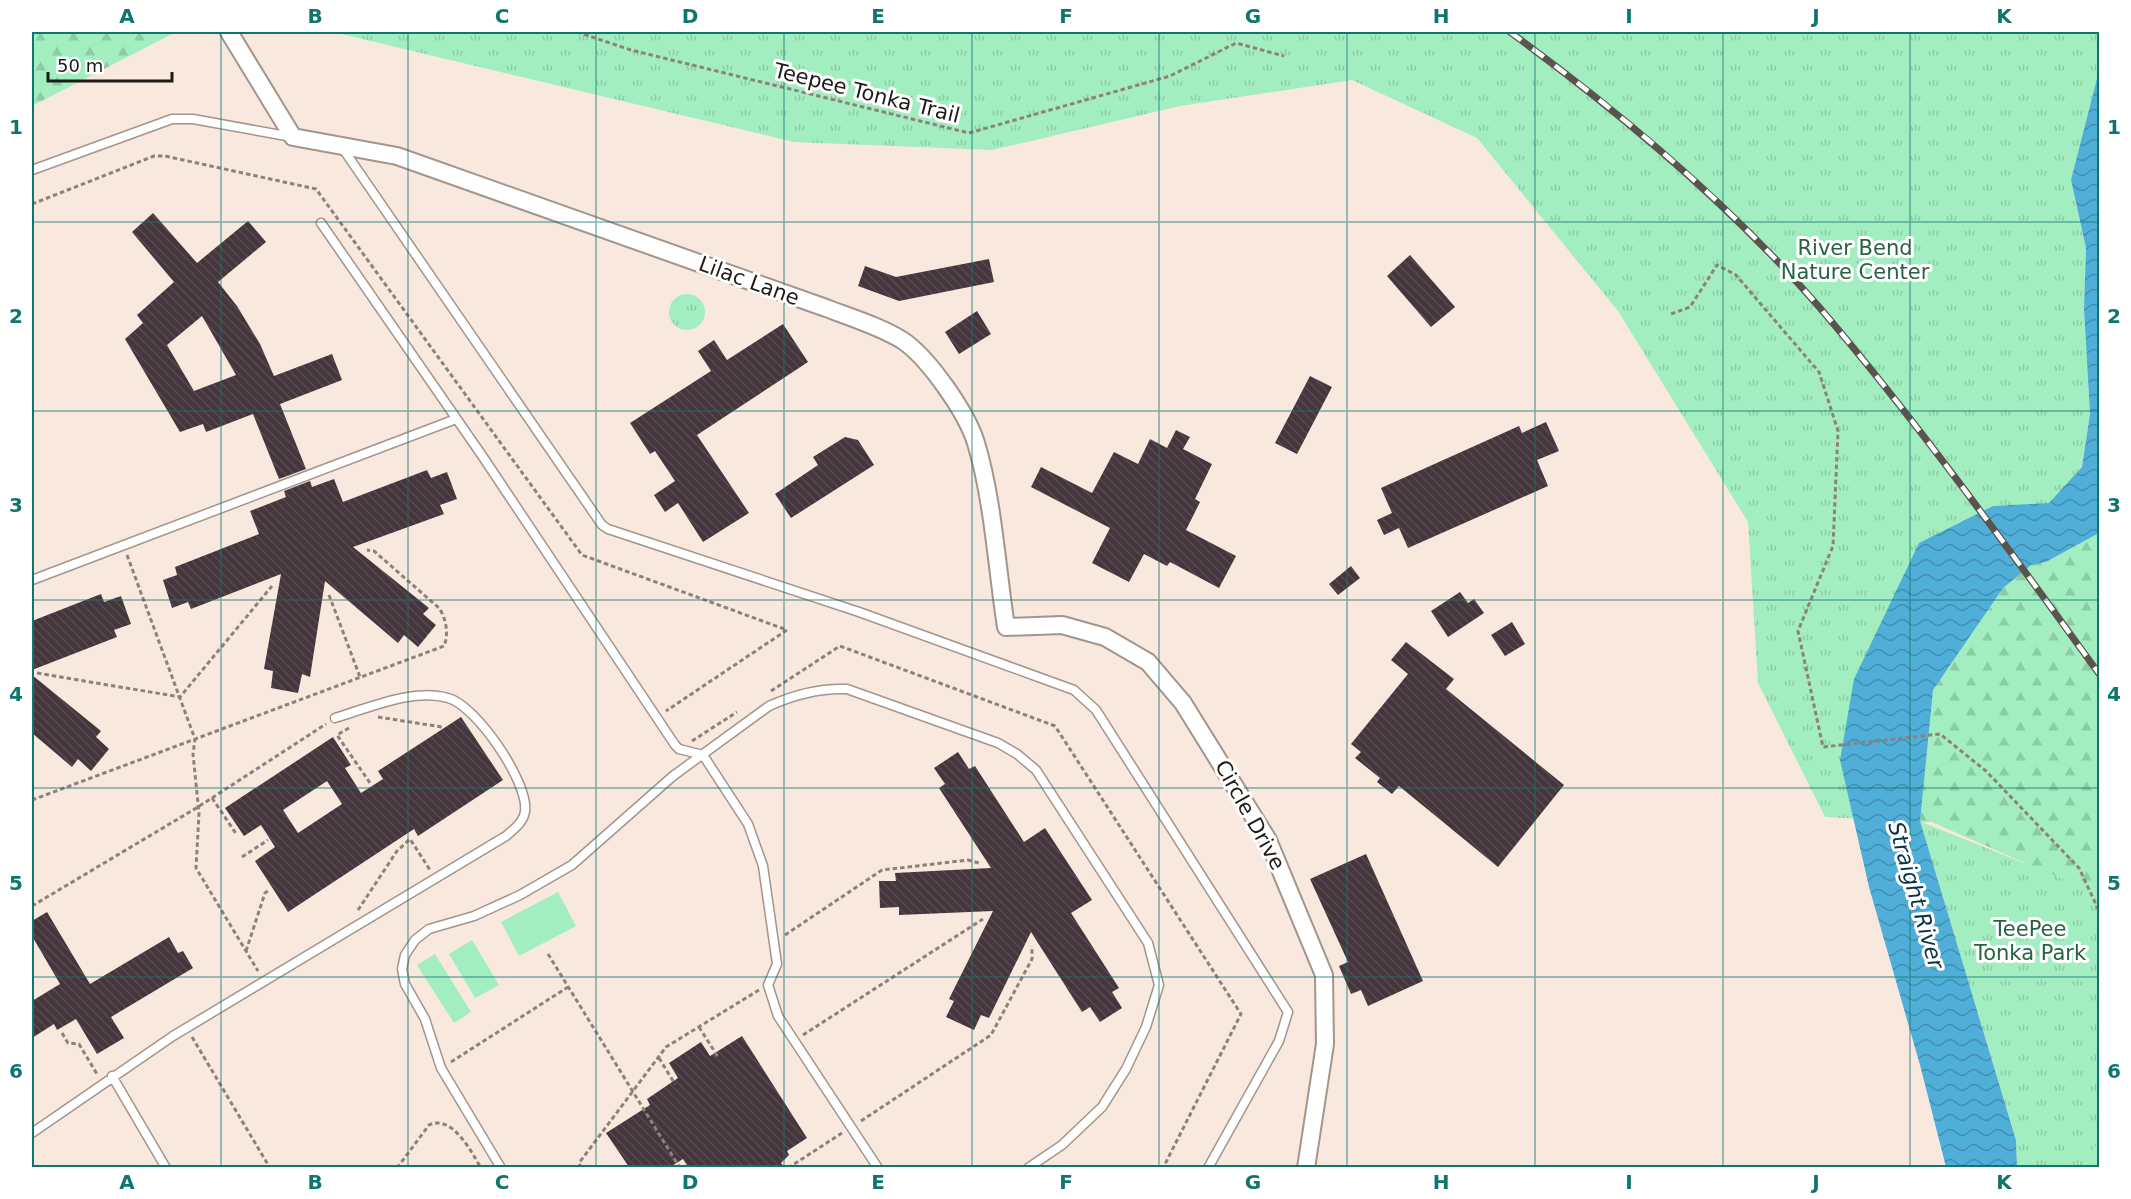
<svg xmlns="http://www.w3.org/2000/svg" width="2131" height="1199" font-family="'DejaVu Sans',sans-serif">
<defs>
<pattern id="grass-tufts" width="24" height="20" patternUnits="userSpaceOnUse" patternTransform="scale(1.5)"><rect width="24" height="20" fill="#a3eec0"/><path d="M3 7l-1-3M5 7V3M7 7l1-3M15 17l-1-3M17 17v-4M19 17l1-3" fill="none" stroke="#8ccca4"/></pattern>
<pattern id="forest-firs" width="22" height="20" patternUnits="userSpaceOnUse" patternTransform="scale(1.5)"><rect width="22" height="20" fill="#a3eec0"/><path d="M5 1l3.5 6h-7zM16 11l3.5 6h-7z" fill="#8ccca4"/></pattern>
<pattern id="water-waves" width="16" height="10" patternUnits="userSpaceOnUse" patternTransform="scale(1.5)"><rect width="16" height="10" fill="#50afd9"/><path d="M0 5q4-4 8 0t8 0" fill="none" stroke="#428eaf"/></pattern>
<pattern id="building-back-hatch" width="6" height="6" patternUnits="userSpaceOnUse" patternTransform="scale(1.5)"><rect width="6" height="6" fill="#44363c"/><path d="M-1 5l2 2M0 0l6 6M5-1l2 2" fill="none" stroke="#564a4f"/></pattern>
</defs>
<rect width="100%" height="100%" fill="#f8e8dd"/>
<path fill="url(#grass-tufts)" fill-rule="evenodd" d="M333 32H2099V81L2071 180 2086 248 2084 309 2090 414 2082 467 2049 504 1994 506 2099 629V1167H2017L2016 1139 1920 822 1825 817 1758 683 1748 522 1618 311 1477 138 1352 80 1180 106 992 150 794 142ZM1923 822H1932L2034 867 1924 823Z
M669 312a18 18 0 1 1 36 0a18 18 0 1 1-36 0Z"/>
<path fill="url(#forest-firs)" d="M32 32H176L32 106Z
M2099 533V909L2077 885 1932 822 1920 821 1933 690 2003 588 2031 565 2046 562Z"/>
<path fill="#a3eec0" d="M558 892 576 926 519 956 501 922Z
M472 940 499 985 475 998 449 954Z
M435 954 471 1012 454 1023 417 965Z
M2099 1141V1167H2080Z"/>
<path fill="url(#water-waves)" d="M2099 71V533L2046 562 2031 565 2003 588 1933 690 1920 821 2016 1140 2017 1167H1946L1920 1065 1869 887 1840 760 1854 679 1919 543 1993 506 2049 503 2082 467 2090 414 2084 309 2086 248 2071 180Z"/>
<path fill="url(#building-back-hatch)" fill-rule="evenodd" d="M153 213 197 263 248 221 266 242 218 282 237 306 260 344 274 376 332 354 342 380 280 404 306 469 279 479 253 414 206 432 203 424 180 432 125 339 143 323 137 315 174 282 132 232ZM202 316 236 375 194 391 167 345Z
M1410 255 1455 307 1431 327 1387 276Z
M989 259 994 282 899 301 858 286 865 266 896 277Z
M977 311 991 334 959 354 945 332Z
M783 324 808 362 697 435 749 513 703 542 678 503 665 512 654 495 675 481 655 451 650 454 630 423 711 371 698 351 714 340 727 360Z
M1310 376 1332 387 1297 454 1275 443Z
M1546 422 1559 451 1537 460 1548 486 1408 548 1399 528 1384 535 1377 520 1392 513 1381 488 1519 426 1522 433Z
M1176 430 1190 437 1183 449 1212 464 1195 499 1200 502 1186 530 1236 556 1219 588 1170 562 1167 566 1144 554 1129 582 1092 563 1110 528 1031 487 1041 467 1092 493 1114 452 1138 464 1150 439 1167 448Z
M845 437 858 440 874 465 791 518 775 494 818 465 813 457Z
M427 470 431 478 447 472 457 499 440 505 444 514 353 547 429 608 423 614 436 625 418 647 404 635 398 643 325 581 310 677 302 674 298 693 271 688 273 671 264 669 281 574 191 609 188 602 172 608 163 580 177 575 175 567 259 534 250 511 286 497 284 491 310 481 312 487 334 479 343 502Z
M1351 566 1360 578 1338 595 1329 584Z
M1460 592 1468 603 1474 599 1484 613 1448 637 1431 611Z
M101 594 104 602 121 596 131 624 114 630 117 637 32 670V621Z
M1512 622 1525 644 1505 656 1491 635Z
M1406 642 1454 679 1446 689 1564 785 1498 867 1399 786 1392 794 1377 782 1380 778 1355 758 1361 752 1351 744 1408 674 1391 660Z
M32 675 101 731 96 737 109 749 91 771 78 759 72 767 32 733Z
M461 717 503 780 418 836 414 829 288 912 255 861 275 847 261 825 244 836 225 808 333 737 351 765 345 768 361 793 383 779 378 771ZM327 781 342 804 298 833 283 810Z
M958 752 969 769 975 766 1024 842 1045 828 1092 900 1071 913 1119 988 1112 992 1122 1008 1100 1022 1090 1007 1082 1012 1031 932 989 1018 981 1015 974 1030 946 1017 954 1001 949 999 993 911 899 915V907L880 908 879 881H896L895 873 991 868 939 788 945 784 934 768Z
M1366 854 1423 981 1368 1006 1361 990 1351 994 1339 966 1348 962 1310 879Z
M47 912 90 984 169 937 178 953 183 951 193 968 111 1017 124 1038 97 1054 76 1019 57 1030 54 1024 32 1038V1001L60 984 32 936V921Z
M742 1036 807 1138 787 1151 789 1155 781 1163 784 1167H688L683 1159 670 1167H629L606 1133 650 1105 647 1099 678 1078 669 1063 701 1042 710 1056Z"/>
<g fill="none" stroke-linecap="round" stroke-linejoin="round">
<g stroke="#a3958b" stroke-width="11">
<path id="service" d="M341 146 602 525 608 529 859 612 1074 690 1096 710 1288 1012 1279 1041 1208 1168
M32 170 172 119H193L292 137
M321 223 483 457 675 745 679 749 703 755 748 824 763 866 777 964 768 985 778 1016 878 1168
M32 580 456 419
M112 1076 166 1168
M32 1133 173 1036 506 836C513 830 524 822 525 811 529 783 476 705 448 698 412 688 369 708 335 718
M501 1168 441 1068 425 1019 405 984 402 969 405 955 415 940 429 929 474 916 520 895 572 865 673 776 769 706C793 695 820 688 847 689L998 743 1017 754 1036 770 1148 943 1159 985 1146 1027 1126 1069 1102 1107 1062 1145 1028 1168"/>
</g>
<g stroke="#a3958b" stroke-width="20">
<path id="minor" d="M229 32 293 137 397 156 826 308C852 318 879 326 902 340 928 357 967 413 976 443 993 499 997 569 1006 627L1062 625 1105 637 1148 662 1183 703 1268 840 1324 975 1325 1044 1306 1168"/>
</g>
<path stroke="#8d827b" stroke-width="3" stroke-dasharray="4.5 3" stroke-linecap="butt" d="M577 32 631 50 969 133 1170 76 1236 43 1284 56
M32 204 154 156H165L316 189 582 555 787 630 666 711
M1671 314 1690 307 1717 265 1736 275 1819 372 1838 431 1833 546 1798 631 1823 747 1940 734 1986 771 2079 868 2100 913
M127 555 195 739 193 754 199 813 196 868 258 971
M329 595 360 677
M37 673 180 697 272 586
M771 691 840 646 1055 726 1241 1014 1163 1168
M378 717 442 727
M349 728 337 735 370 783
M692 741 737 712
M212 798 237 835
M32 800 444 646C449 634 446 618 439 608L374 551 367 550
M242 857 268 840
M32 906 198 807 326 724
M358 910 397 851 410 839 430 870
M785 935 882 870 968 860 979 863
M246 951 265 893 270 889
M548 954 680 1168
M699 1027 718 1057
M62 1033 68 1043 79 1044 97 1074
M803 1035 983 919
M192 1037 270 1168
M659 1058 675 1084
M451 1062 568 987
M861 1121 991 1035 1032 959V946
M397 1168 429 1125C452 1114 471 1151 481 1168
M581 1168 579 1163 666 1047 759 990
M788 1168 842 1133"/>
<use href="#service" stroke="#fff" stroke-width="8"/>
<use href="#minor" stroke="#fff" stroke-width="16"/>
<g stroke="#5b534d" stroke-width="7">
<path id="rail" d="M1510 32C1621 113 1730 204 1820 308 1920 425 2010 551 2100 675"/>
</g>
<use href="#rail" stroke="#fff" stroke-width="4.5" stroke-dasharray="14" stroke-linecap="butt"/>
</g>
<path fill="none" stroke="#0f766e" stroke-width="1.5" stroke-opacity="0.55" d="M221 32V1168M408 32V1168M596 32V1168M784 32V1168M972 32V1168M1159 32V1168M1347 32V1168M1535 32V1168M1723 32V1168M1910 32V1168M32 222H2100M32 411H2100M32 600H2100M32 788H2100M32 977H2100"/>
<g text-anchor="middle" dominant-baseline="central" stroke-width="6" stroke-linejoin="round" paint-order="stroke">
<g font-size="21" fill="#1f1a16" stroke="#fff">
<text transform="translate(867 93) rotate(14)">Teepee Tonka Trail</text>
<text transform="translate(749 281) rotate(20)">Lilac Lane</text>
<text transform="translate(1250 815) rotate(61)">Circle Drive</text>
</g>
<g font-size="21" fill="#276342" stroke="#fff">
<text x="1855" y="248">River Bend<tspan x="1855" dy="24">Nature Center</tspan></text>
<text x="2030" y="929">TeePee<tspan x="2030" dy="24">Tonka Park</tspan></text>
</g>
<g font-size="22" font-style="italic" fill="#073345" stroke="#fff">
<text transform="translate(1916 895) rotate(74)">Straight River</text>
</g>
</g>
<rect width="2131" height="1199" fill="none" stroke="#ffffff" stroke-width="66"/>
<path d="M48 72v9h124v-9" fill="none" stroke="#1f1a16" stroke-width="3"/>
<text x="57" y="72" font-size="18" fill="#1f1a16" stroke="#ffffff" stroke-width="4.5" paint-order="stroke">50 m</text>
<rect x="33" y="33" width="2065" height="1133" fill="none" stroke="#0f766e" stroke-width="2"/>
<g font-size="20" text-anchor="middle" font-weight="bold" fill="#0f766e">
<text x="127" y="23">A</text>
<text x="315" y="23">B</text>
<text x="502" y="23">C</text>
<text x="690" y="23">D</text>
<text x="878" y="23">E</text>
<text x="1066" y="23">F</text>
<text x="1253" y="23">G</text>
<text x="1441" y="23">H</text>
<text x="1629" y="23">I</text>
<text x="1816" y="23">J</text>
<text x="2004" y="23">K</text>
<text x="16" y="134">1</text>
<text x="2114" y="134">1</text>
<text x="16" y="323">2</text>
<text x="2114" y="323">2</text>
<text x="16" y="512">3</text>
<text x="2114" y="512">3</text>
<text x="16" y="701">4</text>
<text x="2114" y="701">4</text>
<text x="16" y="890">5</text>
<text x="2114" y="890">5</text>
<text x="16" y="1078">6</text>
<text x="2114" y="1078">6</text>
<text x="127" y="1189">A</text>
<text x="315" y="1189">B</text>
<text x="502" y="1189">C</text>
<text x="690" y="1189">D</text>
<text x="878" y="1189">E</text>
<text x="1066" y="1189">F</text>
<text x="1253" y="1189">G</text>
<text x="1441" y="1189">H</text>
<text x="1629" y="1189">I</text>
<text x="1816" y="1189">J</text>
<text x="2004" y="1189">K</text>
</g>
</svg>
